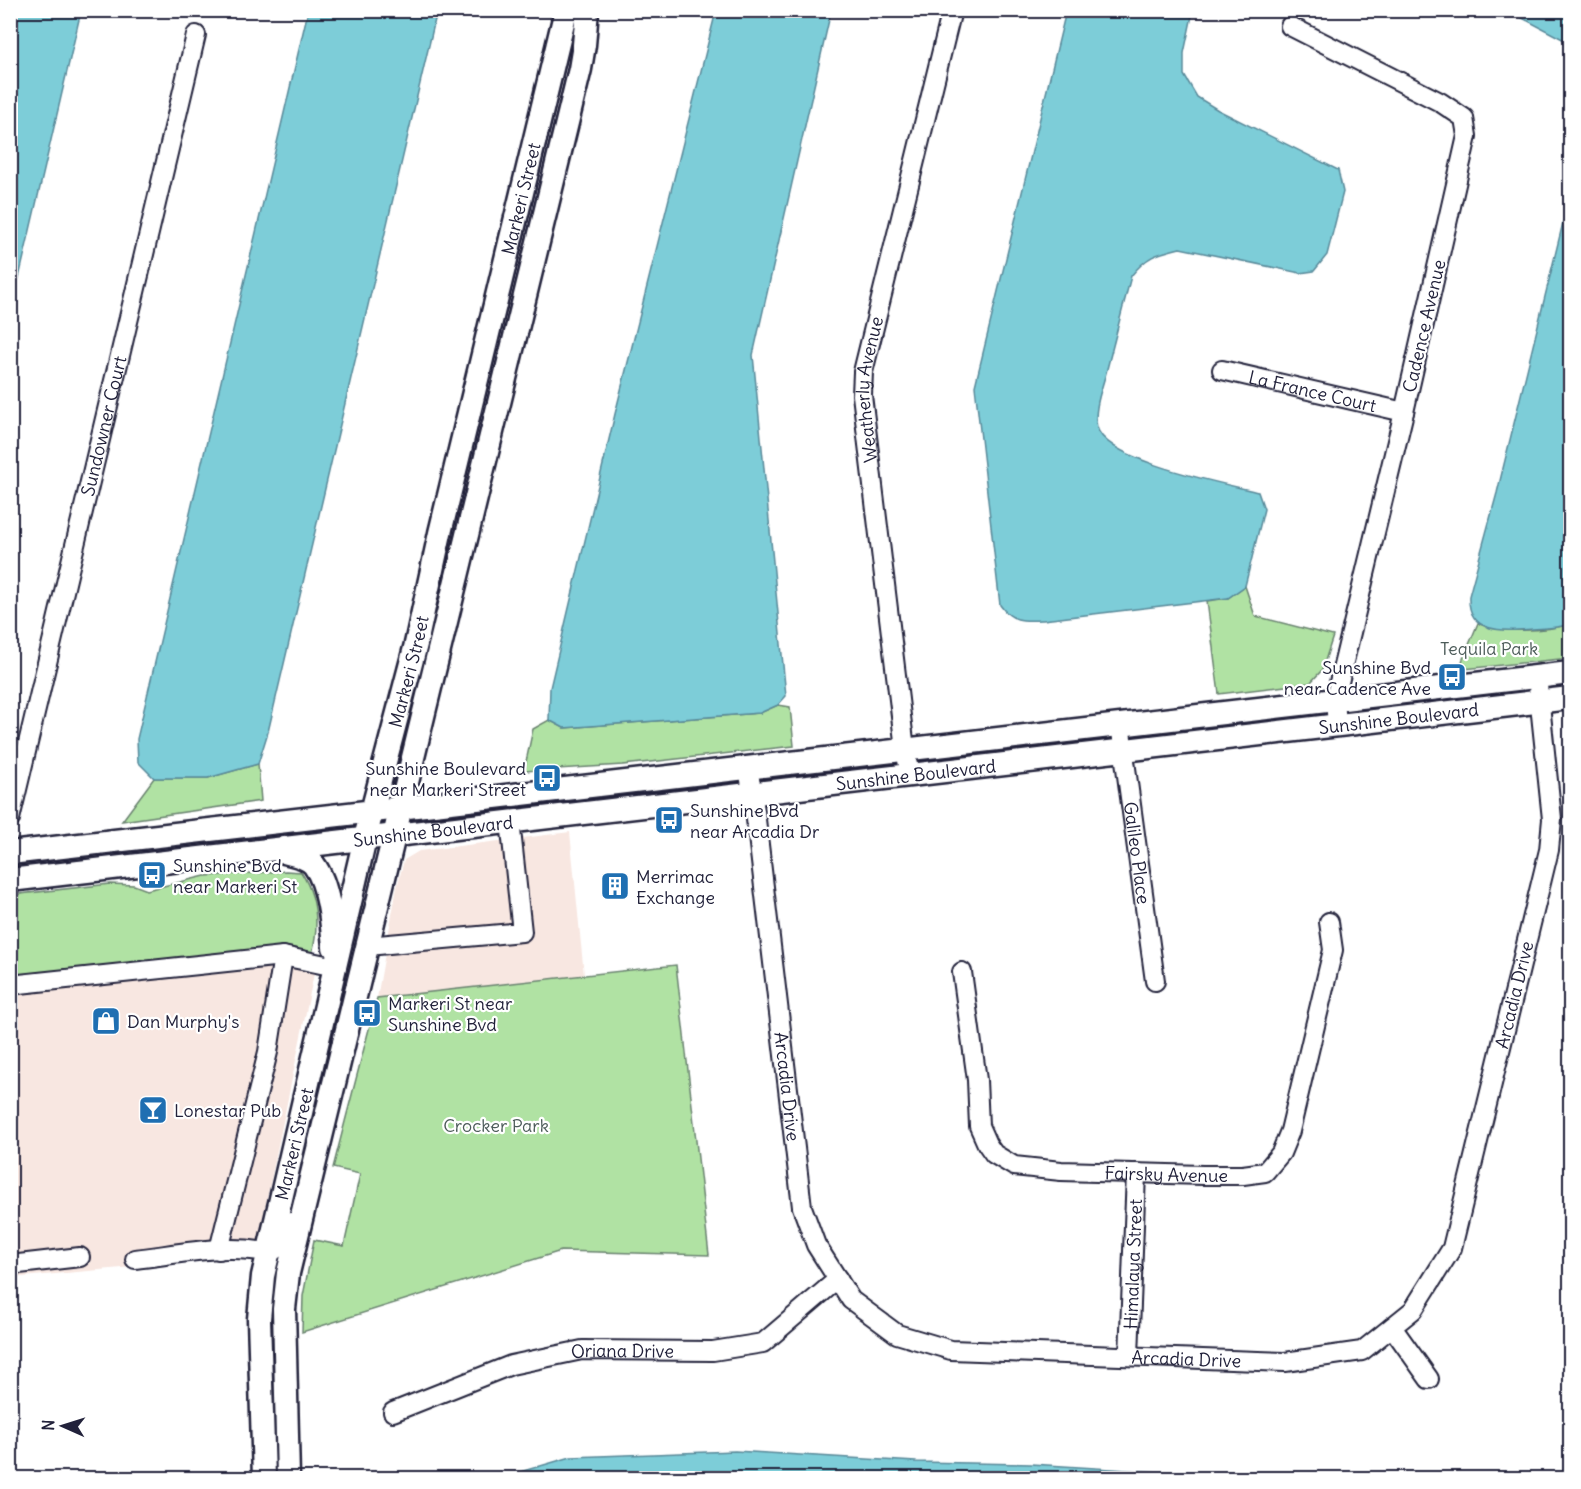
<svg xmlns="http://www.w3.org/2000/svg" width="1581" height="1489" font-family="Delius,sans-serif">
<rect width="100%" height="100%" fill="#fff"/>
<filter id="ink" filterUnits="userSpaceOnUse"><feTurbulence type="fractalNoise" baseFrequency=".0167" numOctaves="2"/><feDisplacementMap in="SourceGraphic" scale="12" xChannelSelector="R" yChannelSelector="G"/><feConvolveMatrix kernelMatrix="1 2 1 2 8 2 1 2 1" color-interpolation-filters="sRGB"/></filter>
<g filter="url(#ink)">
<path fill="#f8e7e1" d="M570 832 584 975 377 998 397 887 404 860 419 851Z
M284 947 312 954 315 969 255 1256 11 1278V978Z"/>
<path fill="#b0e2a3" stroke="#69826f" stroke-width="1.5" d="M1245 586 1255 616 1333 636 1322 670 1310 683 1219 694 1207 601 1228 598Z
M1478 623C1498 634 1548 631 1570 624V658L1464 669 1460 666Z
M778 705 790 707 794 746 623 765 524 771 533 729 549 720 564 728 760 713Z
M258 764 261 801 122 821 154 778H208Z
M286 871 301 872C318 898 319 926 312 954L284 947 11 978V895L110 884 134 885 147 890 205 876Z
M676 965 709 1255 561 1251 302 1332 303 1296 314 1240 344 1246 360 1174 333 1168 377 998Z"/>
<path fill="#7dcdd8" stroke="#598999" stroke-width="1.5" d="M11 10 81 11 11 312 10 11Z
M308 11H437L268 732 258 764 208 778H154L138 762 137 739Z
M716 11H831L753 355 786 696 778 705 760 713 564 728 549 720 550 688 615 414Z
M1066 11H1193L1184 53V75L1197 97 1218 110 1338 170 1343 192 1327 255 1314 271 1300 273 1180 248C1156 254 1147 256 1131 276 1123 307 1115 338 1107 369 1103 386 1093 409 1097 427 1105 461 1226 484 1258 492L1264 509 1245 586 1228 598 1043 620C1022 621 1012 622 1000 605L975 386Z
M1509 11H1570V43Z
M1570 194V624C1559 628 1545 628 1533 629 1505 631 1467 635 1469 596L1497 493Z
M735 1451 916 1462 1031 1464 1208 1475 1346 1478H499L571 1457Z"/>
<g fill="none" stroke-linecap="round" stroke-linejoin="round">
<g stroke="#22223b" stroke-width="22">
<g id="minor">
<path d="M1290 26 1440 102 1464 118 1467 136 1404 412 1335 699 1337 726"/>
<path id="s1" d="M1222 370 1404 412"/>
<path id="s2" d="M1120 724 1155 981"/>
<path id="s3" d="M748 767 755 811 802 1207 816 1245 851 1300 897 1334 951 1350 1285 1362 1362 1351 1413 1310 1452 1248 1549 850 1552 819 1537 676"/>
<path id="s4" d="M910 776 905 749 862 395 863 372 952 10"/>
<path id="s5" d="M10 819 196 35"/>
<path d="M367 946 522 932 510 821"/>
<path id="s6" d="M962 972 977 1080 979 1126 987 1144 994 1154 1014 1166 1061 1171 1203 1175H1243L1265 1172 1281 1153 1290 1131 1333 950 1329 922"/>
<path d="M10 985 283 956 335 967"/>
<path d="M219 1250 268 1052 283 956"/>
<path d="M135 1259C179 1254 227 1243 270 1253L285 1243 291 1222"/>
<path d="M10 1265 80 1257"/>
<path d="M1392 1327 1429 1379"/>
<path id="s7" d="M1129 1356 1136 1173"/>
<path id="s8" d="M393 1412 511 1365 582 1350 713 1351 763 1343 838 1279"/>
</g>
</g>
<g stroke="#22223b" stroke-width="27">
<g id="major">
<path d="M280 851C291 854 307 856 314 865 329 885 332 924 334 947"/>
<path d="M10 853 1570 673"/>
<path id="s9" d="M10 880 1570 698"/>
<path id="s10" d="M264 1478 259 1319 263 1276 365 838 416 644 440 533 566 10"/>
<path d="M288 1478 284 1309 288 1273 580 69 584 45 587 10"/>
</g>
</g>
<use href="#minor" stroke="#fff" stroke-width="18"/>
<use href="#major" stroke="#fff" stroke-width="22"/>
</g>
</g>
<defs>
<g id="bus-square" transform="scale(1.5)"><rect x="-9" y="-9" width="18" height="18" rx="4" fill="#1f6fb2" stroke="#fff"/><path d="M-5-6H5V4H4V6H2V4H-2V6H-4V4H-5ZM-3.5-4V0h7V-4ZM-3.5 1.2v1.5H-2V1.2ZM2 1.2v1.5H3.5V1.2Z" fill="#fff"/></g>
<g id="building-square" transform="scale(1.5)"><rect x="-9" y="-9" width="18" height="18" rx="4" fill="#1f6fb2" stroke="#fff"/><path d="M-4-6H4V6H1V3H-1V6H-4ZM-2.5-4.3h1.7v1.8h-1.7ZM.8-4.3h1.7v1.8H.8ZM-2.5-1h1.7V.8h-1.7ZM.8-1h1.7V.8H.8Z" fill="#fff"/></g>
<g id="shop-square" transform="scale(1.5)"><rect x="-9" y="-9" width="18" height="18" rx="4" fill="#1f6fb2" stroke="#fff"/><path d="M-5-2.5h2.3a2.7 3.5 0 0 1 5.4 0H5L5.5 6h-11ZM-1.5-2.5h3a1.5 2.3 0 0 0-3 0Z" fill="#fff"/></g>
<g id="bar-square" transform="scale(1.5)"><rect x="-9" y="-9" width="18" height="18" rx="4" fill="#1f6fb2" stroke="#fff"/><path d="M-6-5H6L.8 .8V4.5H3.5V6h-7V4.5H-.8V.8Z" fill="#fff"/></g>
</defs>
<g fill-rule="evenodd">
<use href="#bus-square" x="1452" y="677"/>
<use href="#bus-square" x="547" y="778"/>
<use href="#bus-square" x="669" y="820"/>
<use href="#bus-square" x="152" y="875"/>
<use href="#building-square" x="615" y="886"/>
<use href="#bus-square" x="367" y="1013"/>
<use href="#shop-square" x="106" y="1021"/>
<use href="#bar-square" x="153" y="1110"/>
</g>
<g text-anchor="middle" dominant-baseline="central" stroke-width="4.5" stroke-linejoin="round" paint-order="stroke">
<g font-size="18" fill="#22223b" stroke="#fff">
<text stroke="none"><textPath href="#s10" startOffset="1310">Markeri Street</textPath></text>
<text transform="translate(1424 326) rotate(-77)">Cadence Avenue</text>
<text stroke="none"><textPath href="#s4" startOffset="390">Weatherly Avenue</textPath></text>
<text stroke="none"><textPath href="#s1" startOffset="93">La France Court</textPath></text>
<text stroke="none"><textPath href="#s5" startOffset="404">Sundowner Court</textPath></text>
<text stroke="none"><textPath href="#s10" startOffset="824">Markeri Street</textPath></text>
<text stroke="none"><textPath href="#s9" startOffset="1398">Sunshine Boulevard</textPath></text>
<text stroke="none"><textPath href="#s9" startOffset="912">Sunshine Boulevard</textPath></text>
<text stroke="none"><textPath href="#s9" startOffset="426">Sunshine Boulevard</textPath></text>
<text stroke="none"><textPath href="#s2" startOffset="130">Galileo Place</textPath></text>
<text stroke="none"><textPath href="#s3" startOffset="1474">Arcadia Drive</textPath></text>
<text stroke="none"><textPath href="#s3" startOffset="322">Arcadia Drive</textPath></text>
<text stroke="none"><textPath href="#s10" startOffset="338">Markeri Street</textPath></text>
<text stroke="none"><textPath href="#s6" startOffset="363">Fairsky Avenue</textPath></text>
<text stroke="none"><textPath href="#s7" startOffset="92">Himalaya Street</textPath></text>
<text stroke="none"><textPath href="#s8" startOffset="240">Oriana Drive</textPath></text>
<text stroke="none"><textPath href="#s3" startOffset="898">Arcadia Drive</textPath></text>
</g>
<g font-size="18" fill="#4d5c5a" stroke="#fff">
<text x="1489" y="648">Tequila Park</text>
<text x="496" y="1125">Crocker Park</text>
</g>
<g font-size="18" fill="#22223b" stroke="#fff" text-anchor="start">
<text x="1431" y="667" text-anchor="end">Sunshine Bvd<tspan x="1431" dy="21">near Cadence Ave</tspan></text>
<text x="526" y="768" text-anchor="end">Sunshine Boulevard<tspan x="526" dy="21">near Markeri Street</tspan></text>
<text x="690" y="810">Sunshine Bvd<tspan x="690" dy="21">near Arcadia Dr</tspan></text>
<text x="173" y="865">Sunshine Bvd<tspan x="173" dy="21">near Markeri St</tspan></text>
<text x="636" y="876">Merrimac<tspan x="636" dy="21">Exchange</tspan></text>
<text x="388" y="1003">Markeri St near<tspan x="388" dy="21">Sunshine Bvd</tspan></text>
<text x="127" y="1021">Dan Murphy's</text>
<text x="174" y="1110">Lonestar Pub</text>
</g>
</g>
<rect width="1581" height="1489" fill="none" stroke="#fff" stroke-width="36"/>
<rect x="18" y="18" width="1545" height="1453" fill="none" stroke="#22223b" stroke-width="2" filter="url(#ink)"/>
<g transform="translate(63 1426) rotate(273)" stroke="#ffffff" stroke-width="4.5" paint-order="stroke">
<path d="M0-4.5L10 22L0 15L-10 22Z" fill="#22223b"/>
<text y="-9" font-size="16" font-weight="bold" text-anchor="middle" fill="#22223b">N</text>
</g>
</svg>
